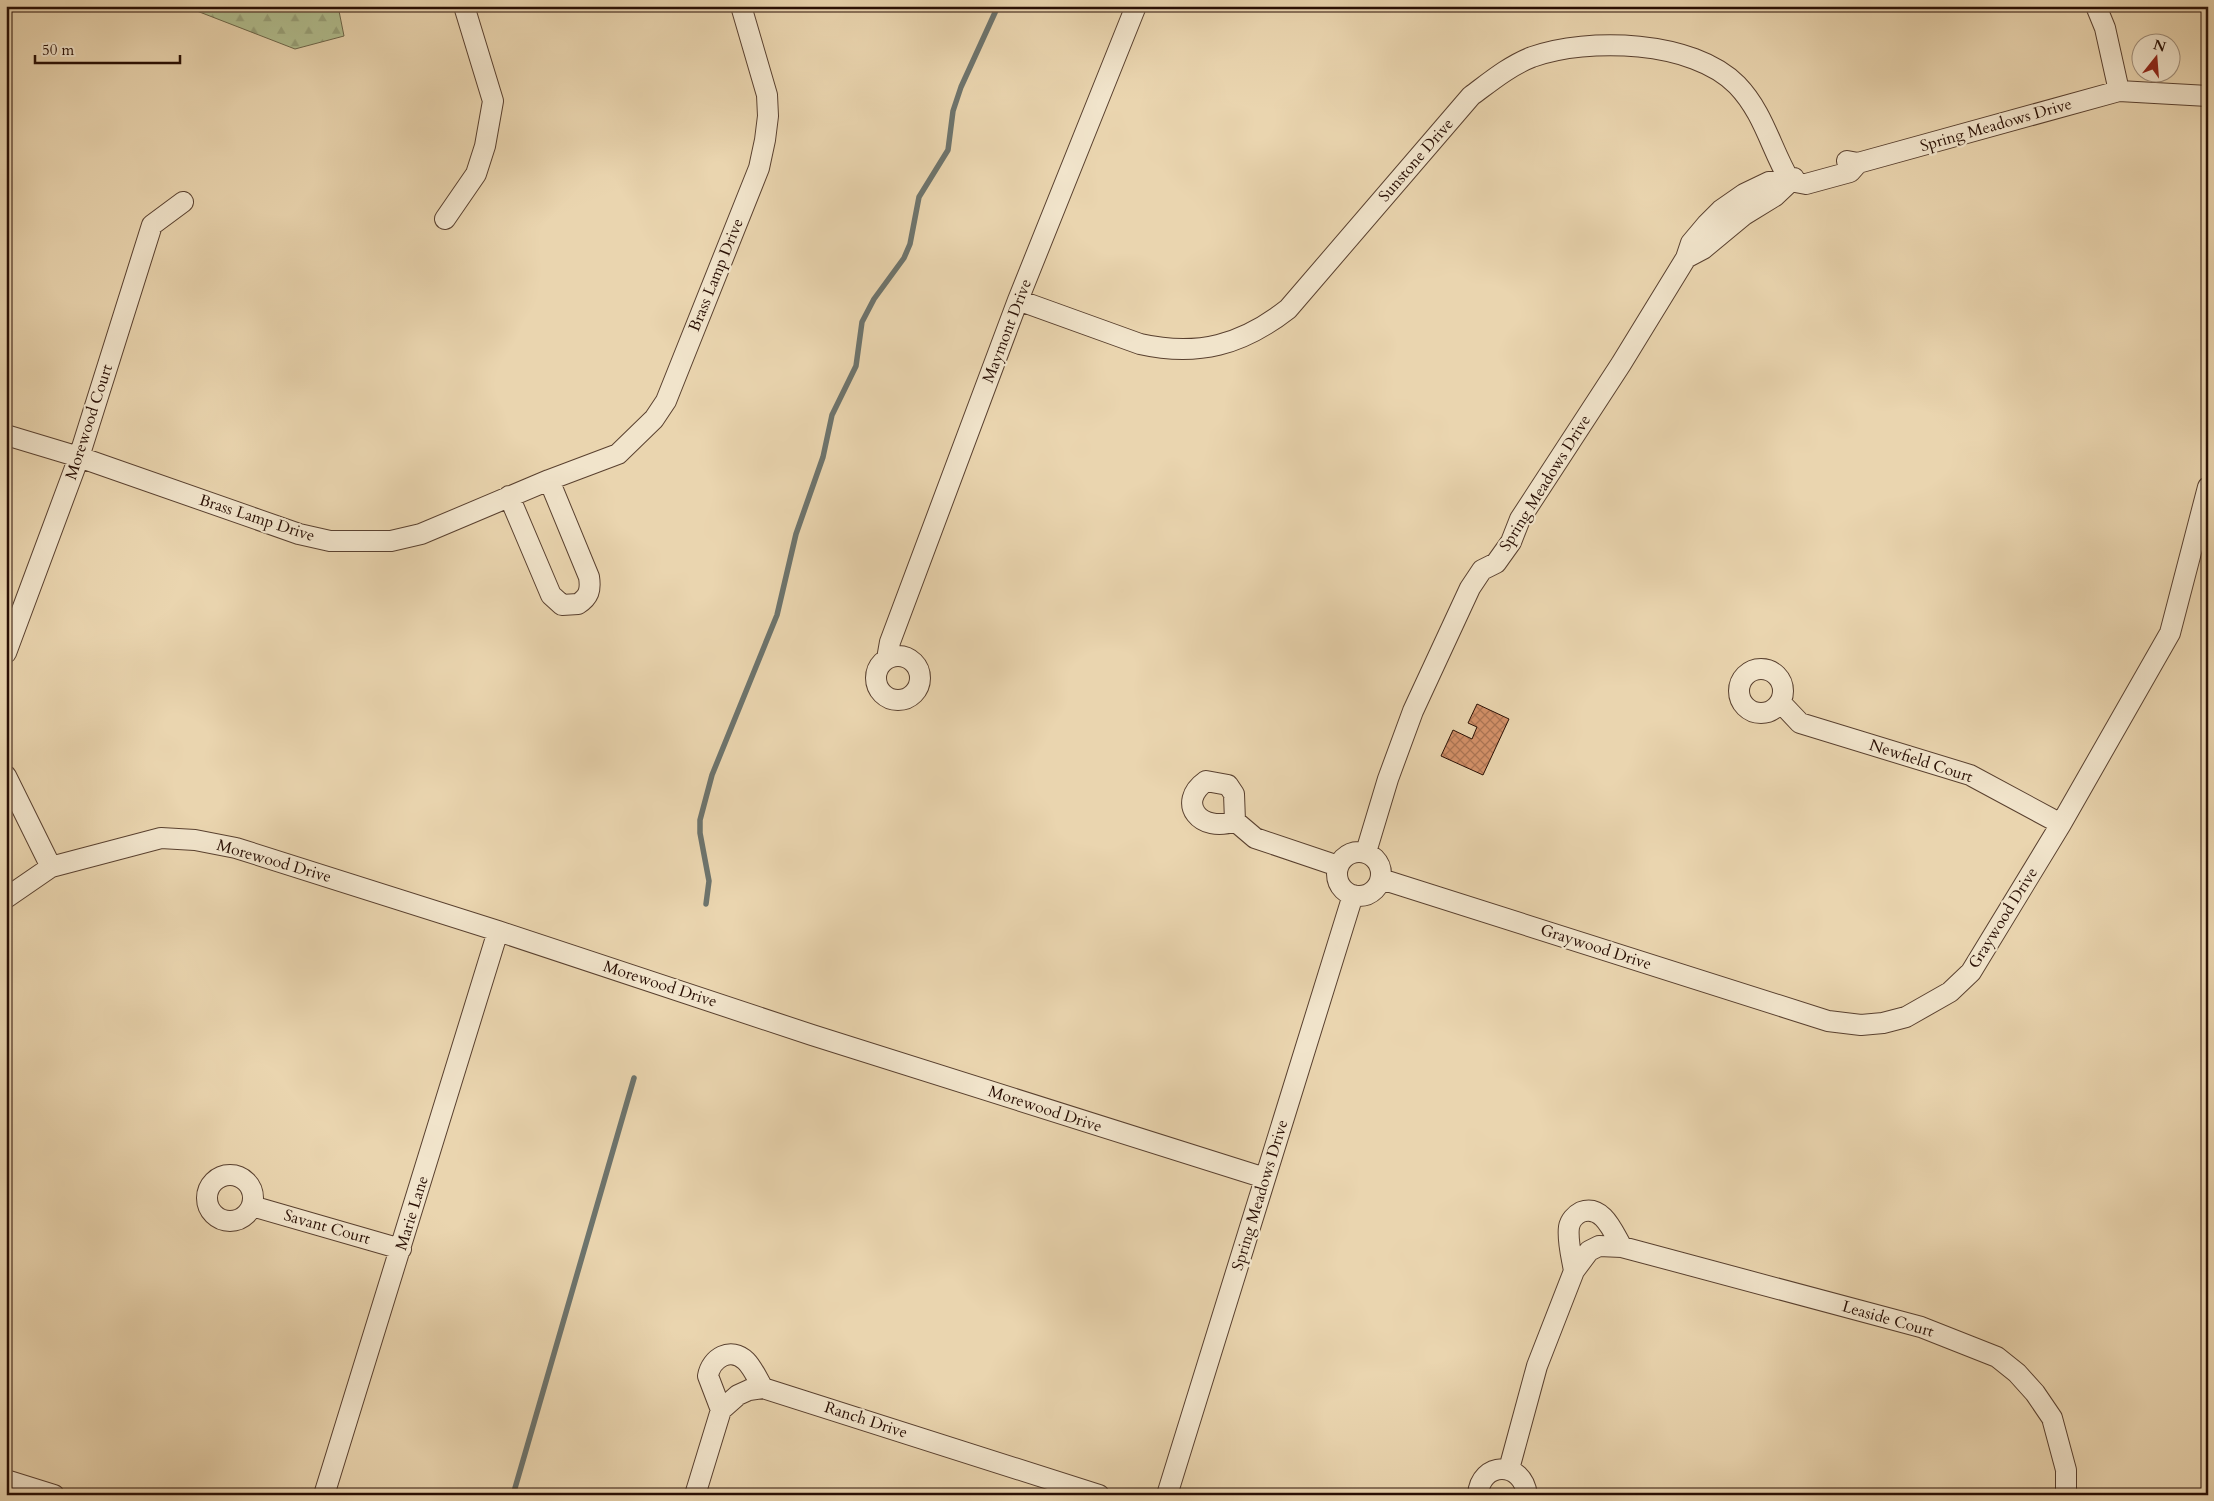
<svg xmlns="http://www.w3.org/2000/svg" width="2214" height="1501" font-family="Cardo,serif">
<defs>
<pattern id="forest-firs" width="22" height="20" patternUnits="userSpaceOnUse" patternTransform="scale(1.25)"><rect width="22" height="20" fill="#b1be8f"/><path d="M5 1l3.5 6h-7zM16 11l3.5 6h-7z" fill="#98a27a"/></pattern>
<pattern id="building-cross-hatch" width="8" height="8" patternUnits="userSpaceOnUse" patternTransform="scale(1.25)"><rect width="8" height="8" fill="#d49169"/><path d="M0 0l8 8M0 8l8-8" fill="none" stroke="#ac7554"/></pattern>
</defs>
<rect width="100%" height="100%" fill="#ead5af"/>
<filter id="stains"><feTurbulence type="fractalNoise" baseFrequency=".004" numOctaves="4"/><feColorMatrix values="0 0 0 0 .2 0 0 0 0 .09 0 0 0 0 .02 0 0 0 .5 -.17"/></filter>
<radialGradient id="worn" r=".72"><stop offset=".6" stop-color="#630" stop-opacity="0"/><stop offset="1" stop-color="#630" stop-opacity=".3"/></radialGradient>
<path fill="url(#forest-firs)" stroke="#6d664a" d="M184 6H338L344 36 295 49Z"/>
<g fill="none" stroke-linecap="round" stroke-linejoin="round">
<path stroke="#6d746d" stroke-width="5.5" d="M706 904 709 881 700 833V820L712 775 777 615 796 534 823 457 832 415 856 366 862 322 874 299 904 258 910 244 919 197 948 150 953 111 961 87 998 6
M513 1495 634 1078"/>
</g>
<path fill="url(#building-cross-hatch)" stroke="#290f04" d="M1477 704 1509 719 1483 775 1441 756 1453 730 1472 739 1477 727 1468 723Z"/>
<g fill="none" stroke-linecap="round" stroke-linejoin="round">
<g stroke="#59402f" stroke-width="22">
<path id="minor" d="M2096 6 2105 28 2119 91
M1847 161 1858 163 2119 91 2208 96
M445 219 476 174 485 146 493 101 464 6
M1686 258 1703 249 1744 215 1775 196 1794 178
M1018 300 1140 344C1198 357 1242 345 1288 309L1471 96C1490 82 1509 66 1532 57 1588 37 1693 40 1737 85 1764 113 1771 149 1790 181
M6 435 79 457 299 534 330 541H391L421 534 549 480 618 454 654 419 666 401 759 168 765 140 768 116 767 95 741 6
M509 496 551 595 562 605 578 604C589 597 591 590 589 577L549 480
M6 653 79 457 152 225 183 202
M876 678a22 22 0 1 1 44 0a22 22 0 1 1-44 0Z
M887 659 890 642 1018 300 1136 6
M1739 691a22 22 0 1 1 44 0a22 22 0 1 1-44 0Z
M1781 703 1800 723 1970 775 2061 824
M6 776 51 867
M1235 821 1234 794 1228 785 1206 781C1175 803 1201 834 1235 821L1255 838 1338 866
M1337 874a22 22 0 1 1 44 0a22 22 0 1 1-44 0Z
M1366 852 1388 779 1413 711 1470 588 1482 570 1496 563 1511 542 1520 519 1621 364 1686 258 1691 243 1707 224 1721 210 1744 194 1769 182 1790 181 1806 184 1850 172 1858 163
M1381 879 1828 1021 1861 1025 1883 1023 1906 1017 1950 992 1971 972 2061 824 2170 633 2208 487
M6 898 51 867 161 838 195 840 236 848 498 931 812 1035 1265 1178
M207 1198a23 23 0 1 1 46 0a23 23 0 1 1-46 0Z
M252 1206 401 1249
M1574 1271C1572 1258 1567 1241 1569 1227 1570 1221 1575 1215 1581 1212 1603 1204 1613 1232 1622 1247
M721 1410 708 1376C711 1358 731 1346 746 1361 753 1368 758 1380 763 1388
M1509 1469 1537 1366 1574 1271 1589 1251 1599 1246 1622 1247 1921 1327 1997 1357 2017 1373 2035 1393 2052 1418 2066 1470V1495
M6 1480 54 1495
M324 1495 498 931
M695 1495 721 1410 738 1395 749 1390 763 1388 1099 1495
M1167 1495 1353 895
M1478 1495C1480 1461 1523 1460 1527 1495"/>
</g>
<use href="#minor" stroke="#f1e4cb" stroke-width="20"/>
</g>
<g text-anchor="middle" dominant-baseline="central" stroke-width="4.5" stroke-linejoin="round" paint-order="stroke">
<g font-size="16" fill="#290f04" stroke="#f1e4cb">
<text transform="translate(1996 125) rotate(-16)">Spring Meadows Drive</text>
<text transform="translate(1416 160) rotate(-49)">Sunstone Drive</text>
<text transform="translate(716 275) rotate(-68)">Brass Lamp Drive</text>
<text transform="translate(1007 331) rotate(-69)">Maymont Drive</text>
<text transform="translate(89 422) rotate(-72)">Morewood Court</text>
<text transform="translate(1545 483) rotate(-58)">Spring Meadows Drive</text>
<text transform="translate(257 518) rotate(18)">Brass Lamp Drive</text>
<text transform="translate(1921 761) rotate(18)">Newfield Court</text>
<text transform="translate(274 861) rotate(16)">Morewood Drive</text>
<text transform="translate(2003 918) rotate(-58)">Graywood Drive</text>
<text transform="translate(1596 947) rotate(18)">Graywood Drive</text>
<text transform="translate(660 984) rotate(18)">Morewood Drive</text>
<text transform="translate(1045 1109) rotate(18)">Morewood Drive</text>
<text transform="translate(1260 1195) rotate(-73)">Spring Meadows Drive</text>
<text transform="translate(412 1213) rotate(-73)">Marie Lane</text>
<text transform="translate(327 1227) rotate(16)">Savant Court</text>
<text transform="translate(1888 1319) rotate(16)">Leaside Court</text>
<text transform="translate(866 1420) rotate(18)">Ranch Drive</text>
</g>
</g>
<rect width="2214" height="1501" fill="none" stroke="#ead5af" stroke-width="25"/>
<rect x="8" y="8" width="2199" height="1486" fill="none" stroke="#290f04" stroke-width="2.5"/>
<rect x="12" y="12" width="2189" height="1476" fill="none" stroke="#290f04"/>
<g transform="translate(2156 58) rotate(17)"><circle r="24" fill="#f1e4cb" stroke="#a18f7b"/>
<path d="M0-4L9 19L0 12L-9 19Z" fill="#8f2418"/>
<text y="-8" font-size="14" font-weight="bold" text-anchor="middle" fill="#290f04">N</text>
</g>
<path d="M35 55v8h145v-8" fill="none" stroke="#290f04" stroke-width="2.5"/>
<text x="42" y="55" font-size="15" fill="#290f04" stroke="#f1e4cb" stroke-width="4" paint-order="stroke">50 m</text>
<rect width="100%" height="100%" filter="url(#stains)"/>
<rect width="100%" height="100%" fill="url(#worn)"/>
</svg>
